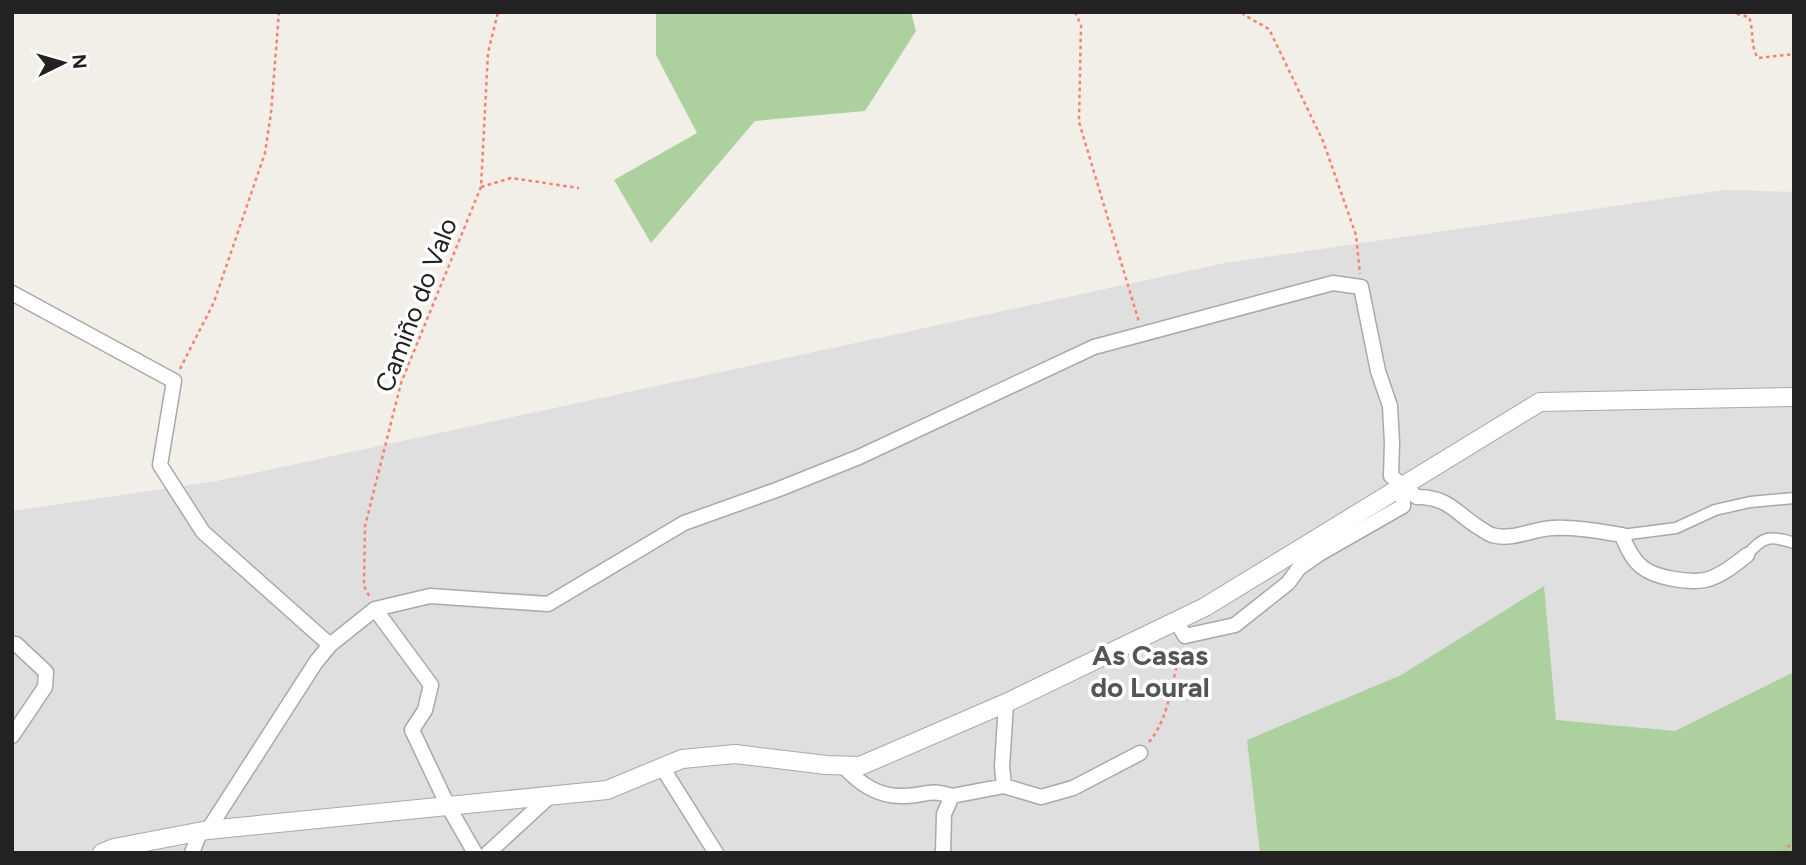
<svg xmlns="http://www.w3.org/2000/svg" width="1806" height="865" font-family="Figtree,sans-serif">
<rect width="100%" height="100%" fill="#f2efe9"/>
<path fill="#e0dfdf" d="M1724 190 1794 192V745L1566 853H12V511L217 481 1225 263Z"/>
<path fill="#add19e" d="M656 12H911L916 31 865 111 755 121 651 243 614 180 697 133 656 55Z
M1544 586 1556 720 1675 731 1794 672V853H1260L1247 740 1401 675Z"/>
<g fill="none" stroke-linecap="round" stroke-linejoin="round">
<g stroke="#a9a9a9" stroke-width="13">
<path id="pedestrian" d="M1622 535 1676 528 1715 510 1750 502 1794 498
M1747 555C1763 536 1770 535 1794 543"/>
</g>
<g stroke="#a9a9a9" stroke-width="17">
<path id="minor" d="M12 293 174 381 160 465 203 532 330 645
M375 609 431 685 425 710 412 730 448 806 475 853
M1176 621 1185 636 1235 625 1288 583 1299 568 1319 554 1403 506V486
M12 736 45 687 46 672 16 644
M843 766C860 784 878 797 904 796 927 796 926 788 952 796
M662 767 716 853
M1004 786 1041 797 1073 788 1140 753
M208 830 316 662 330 645 375 609 430 596 548 604 684 523 779 489 859 457 1094 347 1333 283 1361 287 1378 371 1390 406 1392 443 1391 476 1417 497C1448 497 1455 512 1478 527 1482 529 1488 534 1492 535 1511 541 1533 529 1552 528 1576 527 1598 531 1622 535 1626 546 1633 560 1642 567 1655 578 1689 583 1705 580 1720 577 1736 564 1747 555
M192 853 200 832
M488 853 551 795
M943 853 944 814 952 796 1004 786 1002 767 1006 703"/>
</g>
<g stroke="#a9a9a9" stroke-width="20">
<path id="tertiary" d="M102 853 114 848 208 830 607 790 682 759 735 754 826 765 860 766 1006 703 1205 607 1540 402 1794 397"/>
</g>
<path stroke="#fa8072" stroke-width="2.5" stroke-dasharray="3.5 3.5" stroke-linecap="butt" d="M923 12H927
M1075 12 1081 25 1079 122 1139 322
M1243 12 1244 15 1269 29 1323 141 1356 235 1360 274
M1730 12 1749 17C1754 30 1750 46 1758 58L1794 54
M481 187 511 178 579 188
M180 369 214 302 265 153 271 113 279 12
M369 596 364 586 365 526 401 383 481 187 488 53 498 12
M1149 742C1170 717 1172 679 1181 649
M1783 853 1794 840"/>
<use href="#pedestrian" stroke="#fff" stroke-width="10"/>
<use href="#minor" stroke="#fff" stroke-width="14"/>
<use href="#tertiary" stroke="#fff" stroke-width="18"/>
</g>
<g text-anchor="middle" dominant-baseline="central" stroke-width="7" stroke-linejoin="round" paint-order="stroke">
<g font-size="26" fill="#222" stroke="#fff">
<text transform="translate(416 305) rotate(-69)">Camiño do Valo</text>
</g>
<g font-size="28" font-weight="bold" fill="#555" stroke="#fff">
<text x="1150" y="655">As Casas<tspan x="1150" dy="32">do Loural</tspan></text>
</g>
</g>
<rect width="1806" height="865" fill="none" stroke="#222222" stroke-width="28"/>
<g transform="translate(63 63) rotate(85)" stroke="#ffffff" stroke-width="5" paint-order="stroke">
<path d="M0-5L12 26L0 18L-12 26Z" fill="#222222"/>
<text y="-10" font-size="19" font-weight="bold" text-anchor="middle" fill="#222222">N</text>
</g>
</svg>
